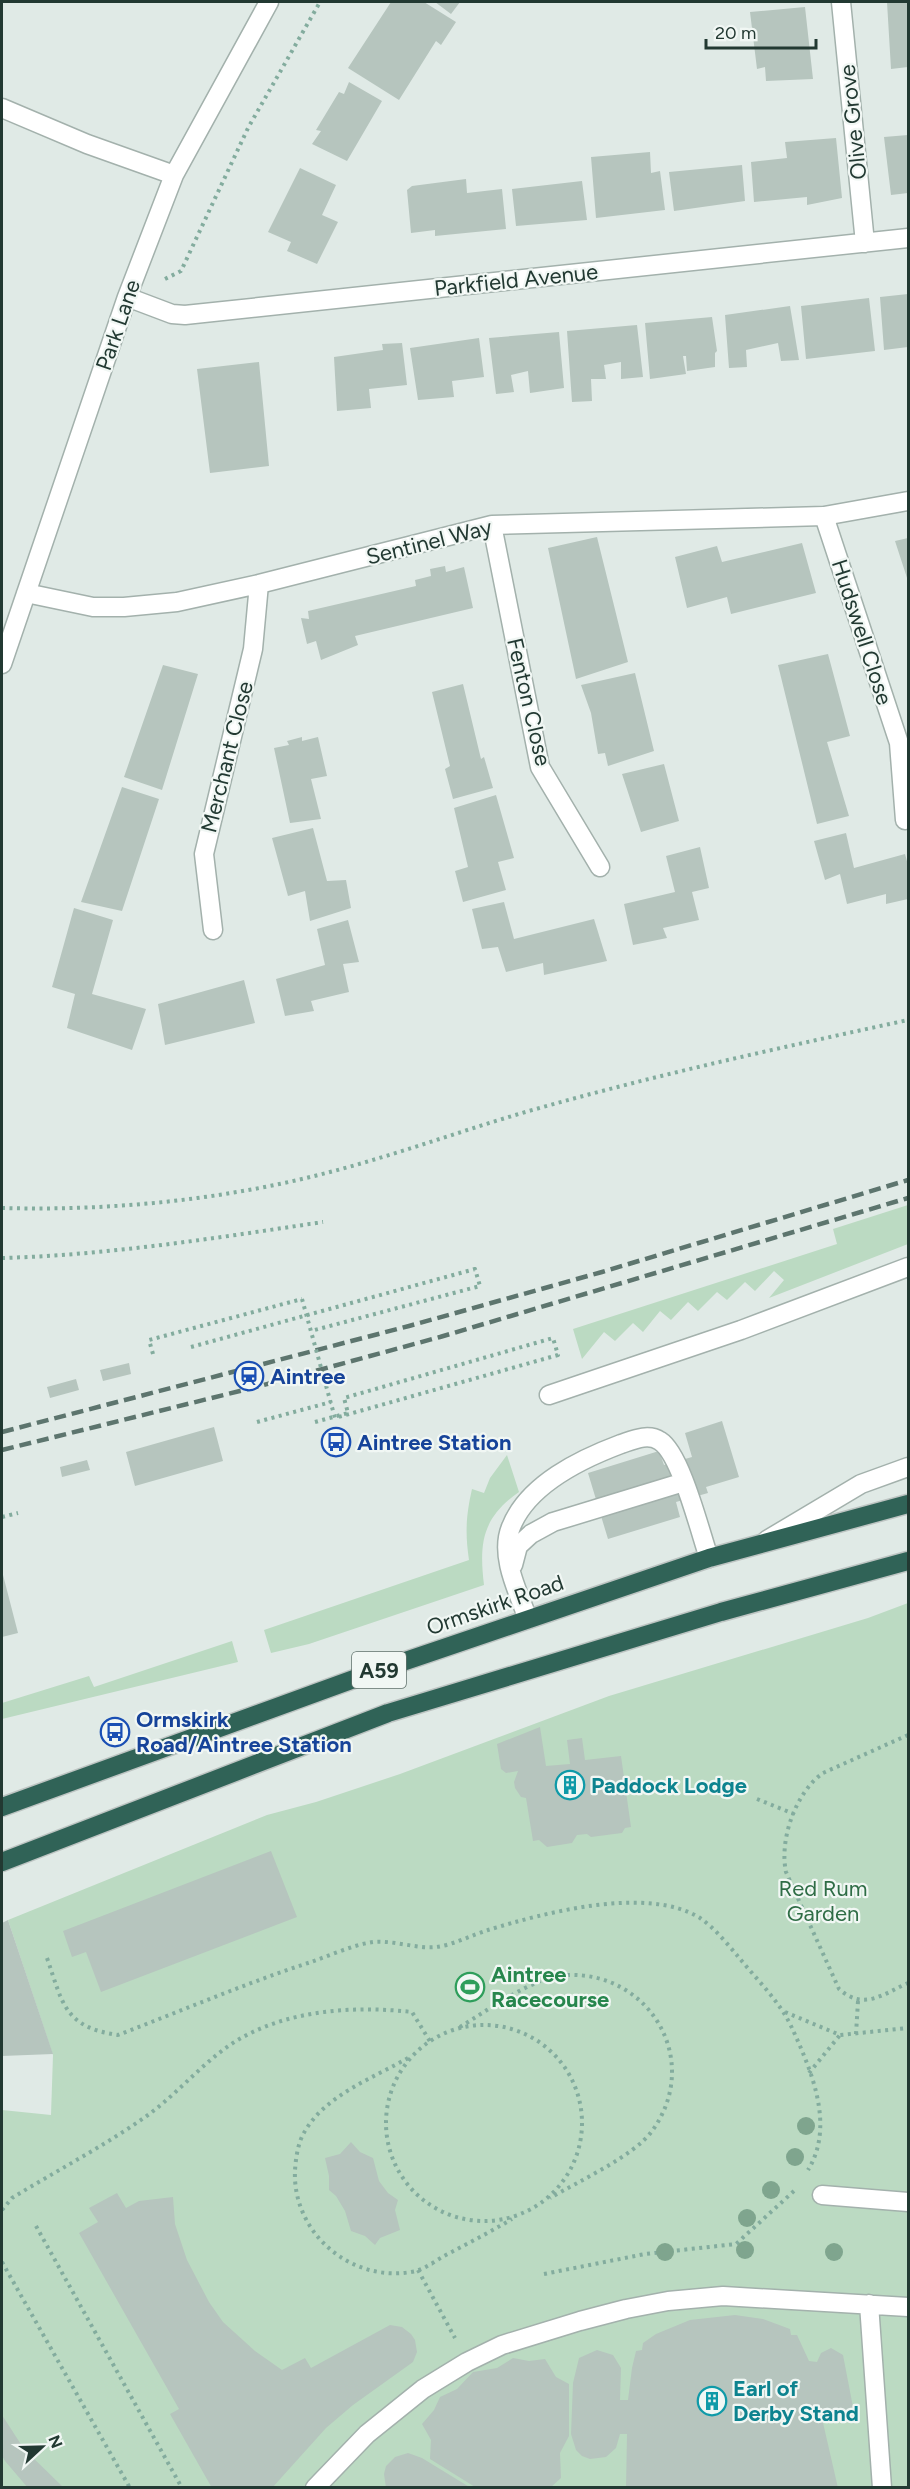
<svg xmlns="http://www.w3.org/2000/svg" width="910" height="2489" font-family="Figtree,sans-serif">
<rect width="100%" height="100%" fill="#e0eae6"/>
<path fill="#bbdac2" d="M908 1205V1244L769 1298 784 1280 774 1271 755 1291 745 1282 727 1300 717 1292 698 1311 688 1302 671 1320 660 1311 643 1332 633 1323 615 1341 604 1332 582 1359 573 1329 837 1244 833 1229Z
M507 1455 519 1492C482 1518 479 1543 484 1585L309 1644 271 1653 264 1630 469 1560C465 1533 466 1516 472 1489L484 1493 490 1478Z
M908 1603V2487L2 2488V2110L51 2115 53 2055 8 1920 267 1815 316 1802 400 1774 609 1696 868 1618Z
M232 1641 238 1662 2 1719V1703L89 1676 94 1687Z"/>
<path fill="#b6c5be" d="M391 2H424L456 22 441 45 436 41 399 100 348 68Z
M435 2H460L451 14Z
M887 2H908V67L891 69Z
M805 7 813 79 766 81 765 67 757 69 750 12Z
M349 82 382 101 347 161 312 144 321 131 316 130 339 92 344 94Z
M908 135V193L891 195 884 137Z
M836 138 842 198 807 205V197L754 202 751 162 787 158 785 142Z
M650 152 651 173 660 171 665 210 596 218 591 157Z
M742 165 745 201 674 211 669 172Z
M300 168 336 185 322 215 338 222 317 264 287 251 291 242 268 232Z
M466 179 467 193 502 189 506 229 435 236V230L411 233 407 190 412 186Z
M582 181 587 220 516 226 512 189Z
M908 294V347L884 350 880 297Z
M869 298 875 351 806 359 801 306Z
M790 306 799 360 781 361 778 343 746 350 747 367 729 368 725 315Z
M712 317 717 351 715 353V367L687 371 686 356H683L686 374 650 379 645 323Z
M637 325 643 377 621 379V362L604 365 606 379H591L592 401 572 402 567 331Z
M559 332 564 388 530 393 528 371 511 375 514 392 496 394 489 338Z
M479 338 484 377 452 381 454 397 418 400 410 348Z
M402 343 407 385 369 389 371 408 337 411 334 357 383 350 382 344Z
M259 362 269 466 210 473 197 369Z
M597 537 628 662 576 679 548 548Z
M908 538V581L895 541Z
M802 543 816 593 731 614 727 597 687 608 675 557 717 546 722 562Z
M445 566 446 572 464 567 473 608 355 636 358 645 321 660 316 641 307 644 301 618 309 619 308 611 416 586 415 580 431 576 430 569Z
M828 654 850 736 827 742 849 816 817 824 778 665Z
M163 665 198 674 162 790 124 777Z
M635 673 654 751 608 766 605 753 598 754 591 713 581 685Z
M463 684 481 759 484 757 493 788 453 799 445 769 450 766 432 692Z
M302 737V741L318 737 327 776 311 779 321 819 290 823 274 748 289 745 287 741Z
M664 764 679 821 641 832 622 774Z
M122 787 159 799 122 911 81 902Z
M496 795 514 858 498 862 506 890 463 902 455 871 468 867 454 808Z
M313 828 327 881 346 880 351 908 310 921 305 891 288 896 272 838Z
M846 833 854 868 905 854 908 865V899L886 904V894L847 904 840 874 825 880 814 841Z
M700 847 709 888 692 892 699 920 663 928 667 938 633 945 624 904 675 892 666 856Z
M504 902 514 939 594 919 607 961 544 975 543 963 506 972 498 947 482 949 472 909Z
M74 908 113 920 92 994 146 1009 132 1050 67 1028 75 994 52 987Z
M348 920 359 962 343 964 349 992 311 1001 314 1011 285 1016 276 979 325 965 317 929Z
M244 980 255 1023 165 1045 158 1004Z
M129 1363 131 1374 103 1381 100 1370Z
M76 1379 79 1390 50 1398 47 1387Z
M722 1421 739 1477 706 1487 708 1493 676 1502 680 1517 608 1539 588 1473 659 1451 664 1465 692 1457 685 1433Z
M214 1427 223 1461 135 1486 126 1452Z
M87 1460 90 1470 62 1477 60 1467Z
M2 1571 18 1633 2 1637Z
M540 1727 546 1766 570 1764 567 1740 582 1738 585 1760 621 1756 631 1827 625 1828 622 1833 591 1837 587 1834 577 1835 572 1843 547 1847 539 1840 533 1841 526 1798 521 1797 515 1788 514 1782 518 1771 506 1773 501 1769 497 1744Z
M271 1851 297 1917 101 1992 86 1952 72 1957 63 1931Z
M8 1920 53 2054 2 2056V1923Z
M351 2142 360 2152 373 2158 379 2181 388 2193 398 2200 395 2210 400 2230 380 2238 375 2245 365 2236 351 2231 345 2211 336 2196 329 2190V2176L325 2158 340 2154Z
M117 2193 126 2208 139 2201 173 2197 175 2224 187 2260 209 2302 223 2322 255 2351 282 2370 305 2358 311 2368 390 2325 402 2327 411 2334 415 2340 417 2352 413 2362 353 2405 326 2428 272 2488H212L170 2414 179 2409 79 2233 98 2222 89 2208Z
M735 2315 763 2319 790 2329 791 2335H797L809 2361 817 2362 821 2353 831 2348 843 2355 853 2407 845 2416H836L829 2411 821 2414 838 2488H626L627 2434H620L616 2448 606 2457 590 2459 582 2456 576 2450 571 2434 573 2383 579 2358 597 2350 613 2355 621 2368 620 2400H628L632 2368 636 2351 642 2350 643 2343 656 2334 690 2320Z
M513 2358 529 2361 545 2359 556 2377 569 2384V2436L560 2453 561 2478 550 2488 475 2487 430 2459 431 2440 422 2424 434 2410 440 2397 457 2389 473 2372 497 2368Z
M2 2415 24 2449 64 2488H28L5 2461 2 2456Z
M408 2453 422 2458 471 2488H386L384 2474 386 2466 395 2457Z"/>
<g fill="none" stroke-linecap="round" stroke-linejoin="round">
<g stroke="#a3b1ac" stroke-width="21">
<path id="minor" d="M841 2 865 243
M2 108 87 144 174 175
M127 297 172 314 185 315 908 238
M824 516 899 743 905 820
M492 525 540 767 600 867
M26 593 93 607H124L177 602 259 584 492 525 824 516 908 501
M2 664 127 297 174 175 269 2
M213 930 204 854 253 649 259 584
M549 1395 741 1330 908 1267
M767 1540 861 1484 908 1467
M513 1565 518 1546 531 1534 553 1522 684 1482
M528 1619C518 1592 499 1555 511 1527 528 1484 581 1459 621 1444 633 1440 648 1433 660 1441 681 1454 700 1532 709 1558
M822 2195 908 2202
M869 2304 882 2488
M315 2488 367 2434 423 2389 467 2362 502 2345 580 2321 626 2309 668 2301 723 2296 908 2307"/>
</g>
<g stroke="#bdc4c2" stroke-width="21">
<path id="highway" d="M2 1807 376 1671 709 1558 908 1504
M2 1862 388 1713 721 1612 908 1561"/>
</g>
<path stroke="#83ac9e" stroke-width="4" stroke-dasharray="3 4.5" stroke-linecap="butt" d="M165 279 181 271 248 128 320 2
M2 1208C111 1211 224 1200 330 1172 395 1155 458 1132 522 1113 650 1076 779 1048 908 1020
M2 1258C109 1255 216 1238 323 1222
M191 1347 475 1269 480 1286 311 1331
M153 1354 149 1340 302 1299
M257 1422 331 1402
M315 1422 348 1413
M2 1517 18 1513
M908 1735 823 1773C796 1792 779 1839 786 1872L839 1989C864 2011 883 1994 908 1983
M757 1799 794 1814
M47 1958C63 2004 64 2027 118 2035 181 2011 244 1984 308 1963 329 1956 352 1945 373 1942 394 1940 416 1949 436 1947 453 1945 472 1935 488 1930 544 1913 647 1885 700 1918 715 1928 729 1946 741 1960 759 1982 780 2002 792 2028 812 2072 835 2126 808 2170
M785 2012 840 2035 908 2028
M386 2123a98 98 0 1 1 196 0a98 98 0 1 1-196 0Z
M460 2027C488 2010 535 1976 566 1975 650 1971 703 2061 652 2131 634 2156 579 2181 550 2198
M856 2034 858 2001
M408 2058C373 2078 326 2095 305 2131 298 2142 296 2157 295 2170 292 2234 353 2285 416 2271 426 2268 435 2261 444 2256 467 2244 490 2232 512 2219
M809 2073 840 2035
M2 2210 12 2198C56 2171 106 2145 148 2115 181 2091 208 2056 243 2037 294 2009 357 2006 412 2012L431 2043
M36 2226 182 2488
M2 2262 130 2488
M418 2270 455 2338
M544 2274 645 2254 736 2244 794 2191"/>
<use href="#minor" stroke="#fff" stroke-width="18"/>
<use href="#highway" stroke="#306357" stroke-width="18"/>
<path stroke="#5d756e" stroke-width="4.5" stroke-dasharray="12 6" stroke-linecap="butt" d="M2 1432 409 1326 602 1272 908 1180
M2 1450 260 1386 440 1337 908 1198"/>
<path stroke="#83ac9e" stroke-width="4" stroke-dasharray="3 4.5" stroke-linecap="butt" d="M302 1299 335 1418 558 1355 553 1338 344 1398 348 1413"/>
</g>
<g fill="#7fa58e">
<circle cx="806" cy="2126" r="9"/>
<circle cx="795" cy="2157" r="9"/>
<circle cx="771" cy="2190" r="9"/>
<circle cx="747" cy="2218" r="9"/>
<circle cx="745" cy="2250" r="9"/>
<circle cx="665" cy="2252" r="9"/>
<circle cx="834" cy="2252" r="9"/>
</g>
<defs>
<g id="station-ring" transform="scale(1.5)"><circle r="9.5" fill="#f1f7f4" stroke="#1a4fb4" stroke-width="1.5"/><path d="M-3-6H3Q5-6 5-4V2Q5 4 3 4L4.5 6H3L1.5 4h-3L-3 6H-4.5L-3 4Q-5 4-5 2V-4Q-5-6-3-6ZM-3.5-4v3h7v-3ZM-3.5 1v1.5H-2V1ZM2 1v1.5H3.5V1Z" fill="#1a4fb4"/></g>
<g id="bus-ring" transform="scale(1.5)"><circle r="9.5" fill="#f1f7f4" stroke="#1a4fb4" stroke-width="1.5"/><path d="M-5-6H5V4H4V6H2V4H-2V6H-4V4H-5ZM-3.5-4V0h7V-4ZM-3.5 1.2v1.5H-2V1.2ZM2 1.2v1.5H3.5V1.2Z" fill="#1a4fb4"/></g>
<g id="building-ring" transform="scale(1.5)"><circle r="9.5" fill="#f1f7f4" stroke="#0f9aa8" stroke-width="1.5"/><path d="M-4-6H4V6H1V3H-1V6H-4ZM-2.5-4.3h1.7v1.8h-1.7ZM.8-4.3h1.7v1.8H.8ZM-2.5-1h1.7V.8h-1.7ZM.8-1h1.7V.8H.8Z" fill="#0f9aa8"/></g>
<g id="stadium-ring" transform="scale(1.5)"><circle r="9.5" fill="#f1f7f4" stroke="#2e9e5b" stroke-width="1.5"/><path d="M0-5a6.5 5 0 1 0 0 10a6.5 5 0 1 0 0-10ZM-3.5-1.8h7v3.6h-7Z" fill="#2e9e5b"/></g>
</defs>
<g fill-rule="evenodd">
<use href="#station-ring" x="249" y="1376"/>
<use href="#bus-ring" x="336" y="1442"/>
<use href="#bus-ring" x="115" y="1732"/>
<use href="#building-ring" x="570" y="1785"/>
<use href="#stadium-ring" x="470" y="1987"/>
<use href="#building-ring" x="712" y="2401"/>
</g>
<g text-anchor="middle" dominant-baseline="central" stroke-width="4.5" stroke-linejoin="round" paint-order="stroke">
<rect fill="#f1f7f4" stroke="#60726c" stroke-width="1.5" x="352" y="1652" width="54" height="36" rx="4.5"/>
<g font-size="21" font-weight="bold" fill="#223932">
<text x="379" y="1670">A59</text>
</g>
<g font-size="22" fill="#223932" stroke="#f1f7f4">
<text transform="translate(853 122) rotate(-96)">Olive Grove</text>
<text transform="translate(516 280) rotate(-6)">Parkfield Avenue</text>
<text transform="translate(118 325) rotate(-71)">Park Lane</text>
<text transform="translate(429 542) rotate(-14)">Sentinel Way</text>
<text transform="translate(862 632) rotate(72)">Hudswell Close</text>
<text transform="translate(529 702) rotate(77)">Fenton Close</text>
<text transform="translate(227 757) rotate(-76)">Merchant Close</text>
<text transform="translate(495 1605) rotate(-19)">Ormskirk Road</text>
</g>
<g font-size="22" font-weight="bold" fill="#164399" stroke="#f1f7f4" text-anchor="start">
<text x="270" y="1376">Aintree</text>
<text x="357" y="1442">Aintree Station</text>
<text x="136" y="1719">Ormskirk<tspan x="136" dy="25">Road/Aintree Station</tspan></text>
</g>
<g font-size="22" font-weight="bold" fill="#0d838f" stroke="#f1f7f4" text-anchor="start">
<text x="591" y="1785">Paddock Lodge</text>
<text x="733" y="2388">Earl of<tspan x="733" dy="25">Derby Stand</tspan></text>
</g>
<g font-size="22" fill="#2f6d46" stroke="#f1f7f4">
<text x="823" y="1888">Red Rum<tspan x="823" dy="25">Garden</tspan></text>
</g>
<g font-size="22" font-weight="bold" fill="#27864d" stroke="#f1f7f4" text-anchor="start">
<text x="491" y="1974">Aintree<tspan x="491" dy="25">Racecourse</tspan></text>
</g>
</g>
<rect width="910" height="2489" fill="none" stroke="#223932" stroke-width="6"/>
<g transform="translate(42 2447) rotate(68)" stroke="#f1f7f4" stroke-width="4.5" paint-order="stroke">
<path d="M0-4.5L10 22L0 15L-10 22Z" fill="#223932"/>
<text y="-9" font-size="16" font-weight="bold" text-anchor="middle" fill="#223932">N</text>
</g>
<path d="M706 39v9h110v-9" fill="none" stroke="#223932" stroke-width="3"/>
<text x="715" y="39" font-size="18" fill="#223932" stroke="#f1f7f4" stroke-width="4.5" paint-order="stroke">20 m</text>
</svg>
